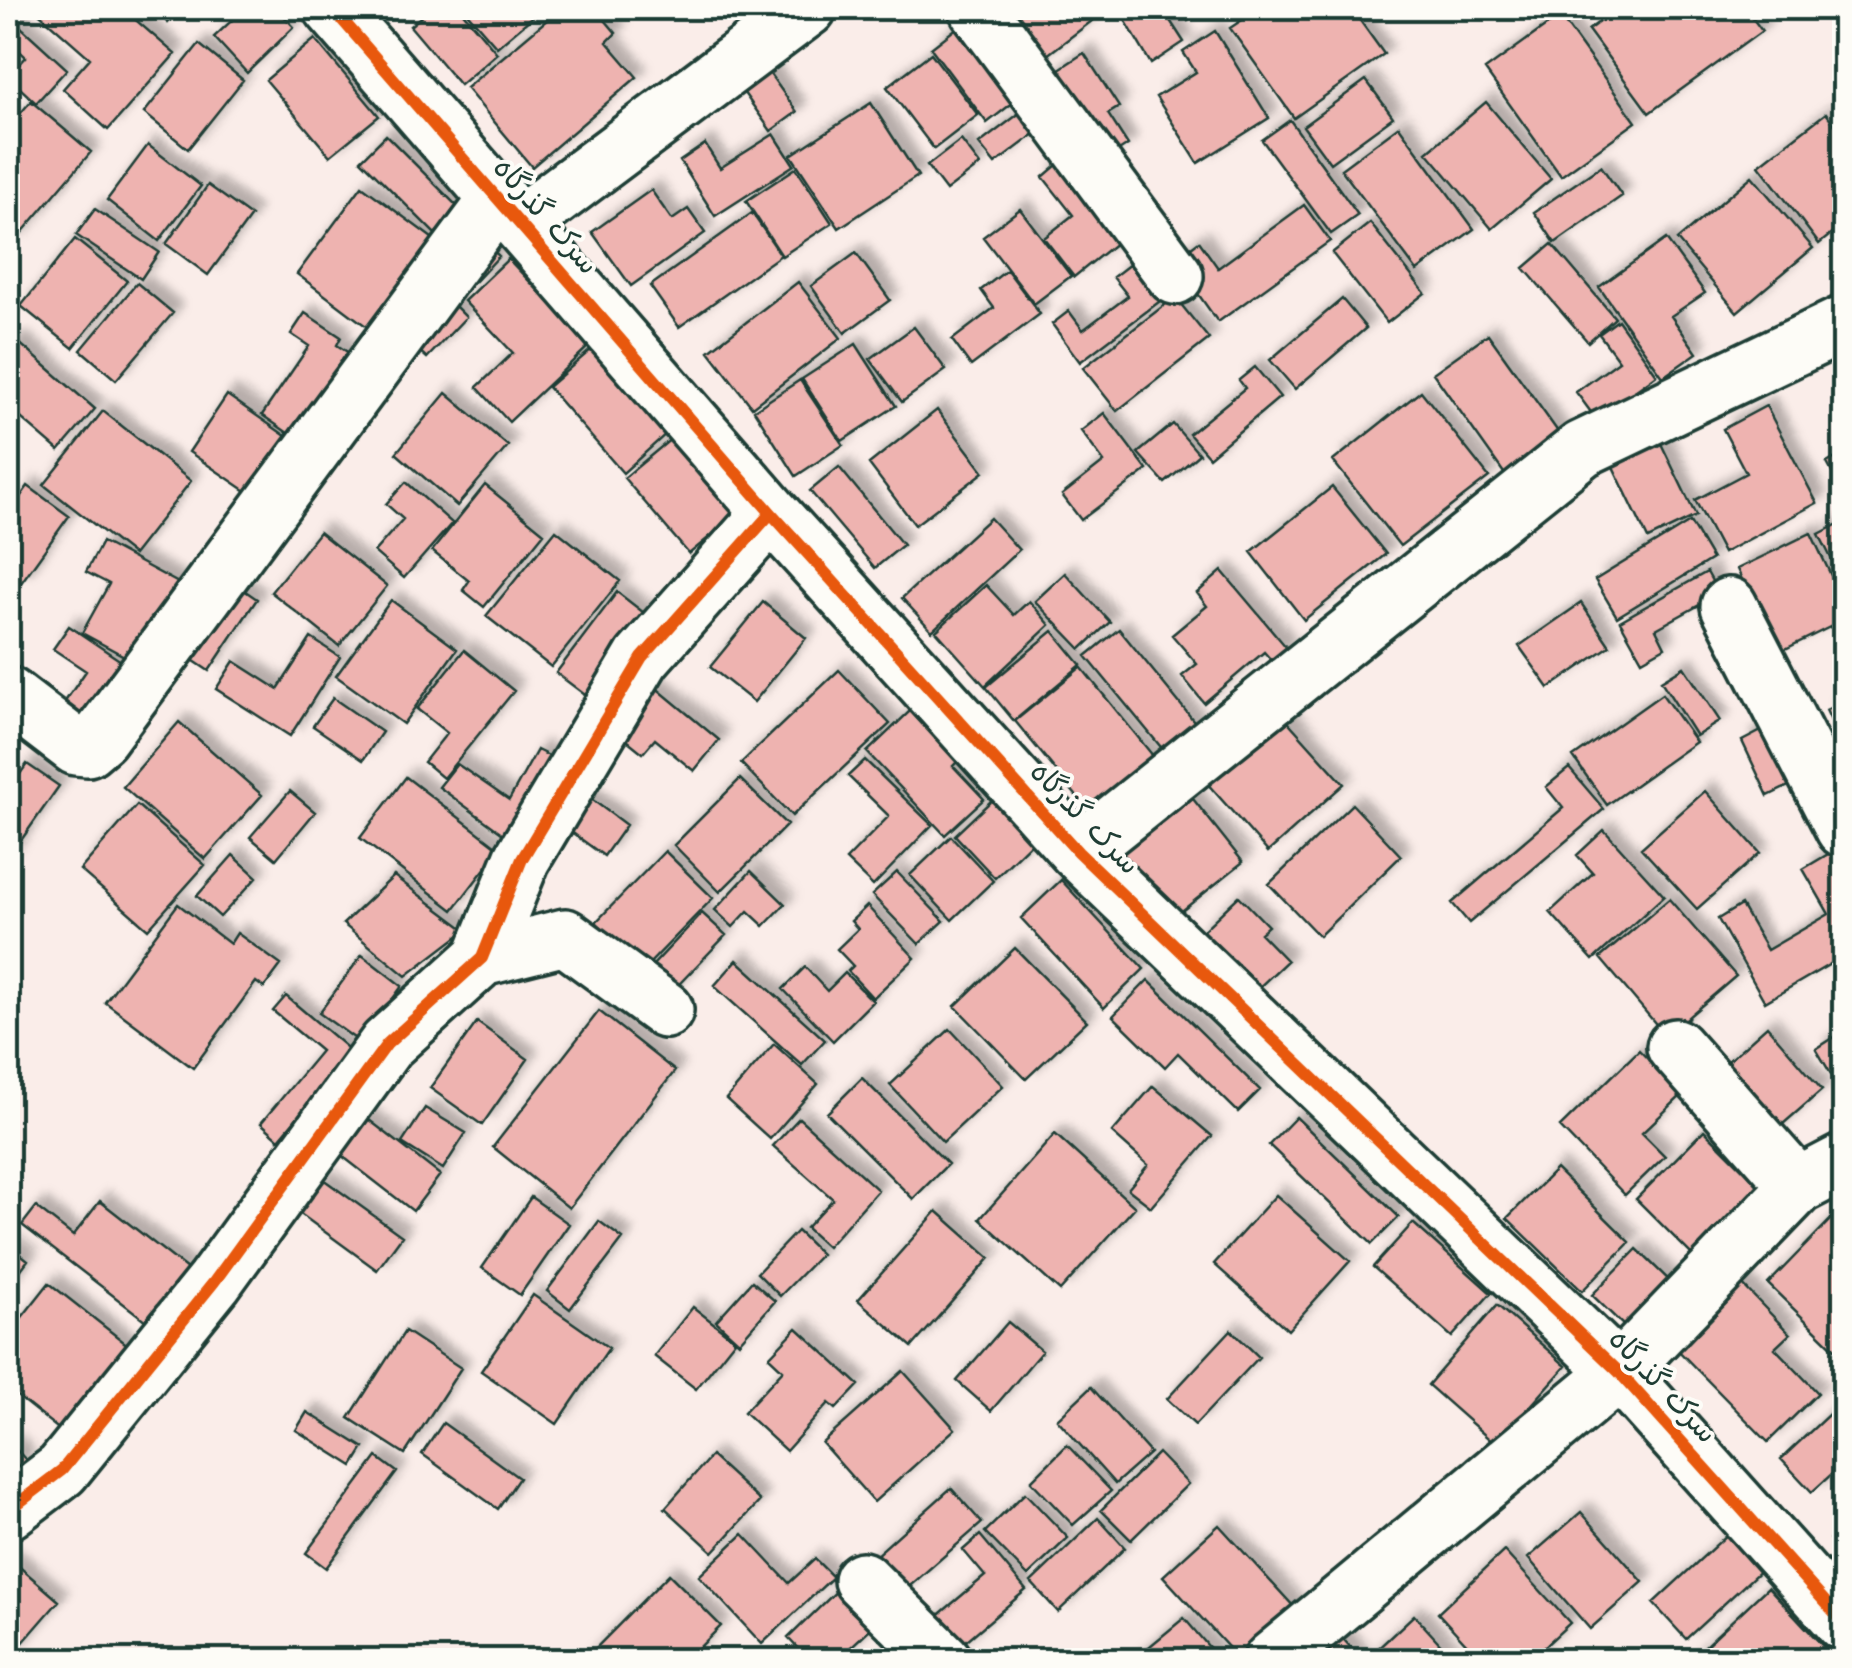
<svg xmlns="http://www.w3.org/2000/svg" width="1852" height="1668" font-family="'Comic Neue','Playpen Sans Arabic',sans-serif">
<defs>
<filter id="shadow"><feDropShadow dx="9" dy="-9" stdDeviation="5" flood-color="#0004"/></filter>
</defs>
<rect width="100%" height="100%" fill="#faede9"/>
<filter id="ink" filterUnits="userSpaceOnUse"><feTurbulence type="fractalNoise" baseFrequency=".01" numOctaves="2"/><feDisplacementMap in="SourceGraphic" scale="20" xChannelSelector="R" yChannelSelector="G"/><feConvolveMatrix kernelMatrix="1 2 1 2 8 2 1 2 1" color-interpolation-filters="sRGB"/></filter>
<g filter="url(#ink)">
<path fill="#eeb3b0" stroke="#1f3d34" stroke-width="2.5" filter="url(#shadow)" d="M33 8H122L175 54 108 130 63 89 90 58Z
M152 8H183L168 23Z
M245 8H276L294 27 247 73 214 37Z
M431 8H459L497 53 460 85 410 26Z
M463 8H543L497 47Z
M561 8H595L616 33 607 42 637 77 532 167 466 88Z
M991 8H1109L1034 65Z
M1118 8H1162L1184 42 1151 64Z
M1180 8H1209L1188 21Z
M1260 8H1351L1384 54 1294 118 1230 28Z
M1618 8H1745L1762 31 1649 113 1588 30Z
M976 13 1033 87 987 123 931 48Z
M1560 16 1636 122 1561 176 1485 70Z
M10 17 67 69 36 103 8 77 26 57 8 40Z
M1215 31 1269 118 1198 163 1156 97 1196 72 1183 52Z
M315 39 379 116 330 156 266 80Z
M199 44 243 80 188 149 144 113Z
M755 53 797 112 771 131 729 72Z
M931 53 978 115 934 149 887 87Z
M1084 53 1119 107 1108 114 1128 145 1105 160 1050 75Z
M1366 80 1393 117 1330 163 1303 126Z
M31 101 91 152 14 242 8 237V128Z
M1486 102 1551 179 1492 229 1427 152Z
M871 103 918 176 839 228 791 155Z
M1033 103 1048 124 995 164 979 144Z
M1826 113 1844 137V224L1819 244 1759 165Z
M1290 120 1358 215 1331 234 1262 140Z
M1399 126 1474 229 1417 271 1341 169Z
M774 134 794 165 715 216 680 161 705 144 720 168Z
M386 135 460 209 435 234 361 160Z
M961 140 980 165 946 191 927 166Z
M148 145 201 186 159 241 107 200Z
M1065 158 1127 234 1074 277 1044 238 1073 215 1043 177Z
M1601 166 1622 196 1555 243 1534 212Z
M796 168 832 223 782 256 746 201Z
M1752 176 1813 248 1737 312 1677 240Z
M208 185 251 216 208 275 166 244Z
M362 186 440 244 374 332 297 274Z
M651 190 672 220 688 209 705 233 631 286 592 232Z
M1304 205 1330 241 1218 322 1174 260 1199 241 1218 268Z
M95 209 159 252 141 279 76 235Z
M1020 209 1071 276 1034 304 983 237Z
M752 213 781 255 679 327 650 286Z
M1370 223 1425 293 1387 323 1332 253Z
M479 237 499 256 475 282 454 264Z
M75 239 127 281 73 348 21 306Z
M1666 239 1705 293 1671 316 1697 353 1663 377 1599 287Z
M1552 244 1615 318 1588 342 1524 268Z
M856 253 890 300 845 333 811 286Z
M1143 254 1172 292 1080 362 1052 324 1069 311 1083 330 1128 296 1113 277Z
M508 259 590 345 509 422 477 387 513 353 464 301Z
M1007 270 1040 314 971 366 952 340 994 308 981 290Z
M798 282 841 338 752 407 709 351Z
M137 283 173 313 116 380 81 350Z
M1175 297 1209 339 1117 411 1083 368Z
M1342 299 1366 328 1295 389 1270 360Z
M449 300 466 317 427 358 410 343Z
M305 313 341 337 337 345 358 359 301 442 262 415 309 346 291 334Z
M1618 320 1657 375 1596 419 1576 392 1619 361 1599 334Z
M914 327 946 370 902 402 870 359Z
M1488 334 1561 436 1506 476 1433 373Z
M17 341 95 409 59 451 8 407V352Z
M856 344 896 406 842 441 802 379Z
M593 348 667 433 623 473 548 387Z
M1255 367 1280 397 1209 457 1189 434 1245 388 1239 380Z
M800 380 843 445 796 476 754 410Z
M1421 391 1489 477 1400 546 1333 461Z
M446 393 508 446 457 506 396 453Z
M227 395 293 441 255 497 189 452Z
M1766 406 1817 503 1723 553 1695 500 1746 473 1723 429Z
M937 410 984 472 915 525 869 464Z
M103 411 191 481 133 555 44 485Z
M1104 413 1147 470 1081 520 1062 495 1104 462 1081 431Z
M1173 424 1199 454 1165 483 1138 453Z
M1655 431 1696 516 1648 539 1607 454Z
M672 438 736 515 689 554 624 478Z
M1844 453V495L1827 463Z
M839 467 903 545 875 568 810 491Z
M406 482 452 523 404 578 374 552 403 519 386 504Z
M485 485 544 533 484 607 463 590 469 581 432 551Z
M28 486 69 516 21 583 8 573V514Z
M1332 487 1386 554 1304 620 1251 552Z
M990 518 1019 550 932 631 902 598Z
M1844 521V584L1819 534Z
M1690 522 1712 559 1617 617 1595 580Z
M556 530 620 581 551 667 486 616Z
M319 532 387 586 339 646 271 592Z
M1811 533 1844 603V620L1777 653 1737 569Z
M102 542 182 585 139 664 82 633 109 584 86 572Z
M1222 571 1287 648 1272 661 1264 652 1204 703 1182 676 1197 664 1172 635 1207 606 1197 593Z
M1707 572 1719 594 1656 629 1665 647 1642 660 1620 621Z
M1065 573 1110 622 1081 649 1035 601Z
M225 577 257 599 209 671 176 649Z
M986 585 1014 615 1029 601 1050 625 985 686 936 631Z
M617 592 657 623 597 704 556 673Z
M391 600 457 649 403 724 336 676Z
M763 602 806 638 754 702 710 667Z
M1581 603 1610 646 1549 688 1519 646Z
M69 626 127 665 89 723 62 706 86 671 53 649Z
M1119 629 1198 726 1165 752 1086 656Z
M1053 631 1081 665 1014 721 986 687Z
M311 638 340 657 290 736 216 689 234 661 278 689Z
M464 650 514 691 443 778 424 762 447 733 417 709Z
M1081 667 1158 762 1093 816 1015 721Z
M1684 667 1720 721 1696 736 1661 681Z
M839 670 890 724 792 816 741 763Z
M654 686 719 740 694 771 655 739 643 753 617 732Z
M1662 694 1696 742 1607 805 1573 757Z
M333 698 382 732 363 760 313 726Z
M1844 702V744L1842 745 1826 710Z
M910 711 958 761 953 766 984 799 945 835 867 752Z
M1281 714 1344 784 1268 852 1206 782Z
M179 722 262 795 205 859 123 787Z
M1773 725 1801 780 1768 796 1742 741Z
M537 750 565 764 518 845 439 787 457 764 509 800Z
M865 760 932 825 873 886 846 860 889 816 848 776Z
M27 764 59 786 8 859V791Z
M1569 768 1604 809 1469 923 1452 903 1563 808 1546 787Z
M406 777 500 849 453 910 360 838Z
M740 779 787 825 720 892 674 845Z
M1182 785 1243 862 1168 922 1107 846Z
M290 791 315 812 276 859 250 837Z
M1705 791 1760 853 1697 909 1641 848Z
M582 792 626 825 604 856 559 823Z
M992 800 1032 842 995 878 955 835Z
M1352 804 1401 856 1319 936 1269 884Z
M137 805 205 865 148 929 80 870Z
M1604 830 1664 896 1593 960 1550 912 1593 873 1577 855Z
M951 836 993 881 952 920 910 875Z
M665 851 713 898 644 969 596 922Z
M1830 853 1844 878V956L1765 1002 1718 919 1741 905 1767 950 1829 914 1803 869Z
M233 855 257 877 220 917 197 896Z
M751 871 785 904 764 926 748 911 733 927 715 910Z
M897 872 944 921 919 944 872 895Z
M394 876 466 930 406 976 343 924Z
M1061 880 1144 969 1104 1008 1021 918Z
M1239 896 1268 926 1260 933 1287 961 1250 996 1195 938Z
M1669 899 1736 976 1666 1036 1600 958Z
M178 904 230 944 237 933 281 965 264 988 256 982 193 1068 105 1002Z
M867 906 915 958 873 998 848 971 853 966 837 949 858 929 851 921Z
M702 913 726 935 661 1003 638 981Z
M1015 948 1087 1021 1026 1079 955 1006Z
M362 955 402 986 361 1043 319 1013Z
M737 960 825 1040 802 1065 714 986Z
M805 967 827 991 845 973 873 1001 833 1041 783 989Z
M1148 980 1260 1090 1238 1112 1178 1053 1165 1067 1113 1016Z
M286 996 352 1052 279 1139 261 1123 321 1051 273 1011Z
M599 1011 675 1071 569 1208 493 1147Z
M477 1022 528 1059 482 1125 430 1088Z
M1767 1026 1822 1090 1767 1138 1712 1075Z
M950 1029 1003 1086 943 1142 890 1085Z
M1844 1031V1096L1816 1049Z
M774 1044 818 1084 770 1139 726 1099Z
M1639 1050 1682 1095 1642 1133 1665 1156 1625 1195 1560 1127Z
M862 1078 948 1164 913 1199 827 1113Z
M1153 1086 1212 1136 1151 1207 1128 1189 1148 1165 1112 1133Z
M425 1108 466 1133 443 1169 402 1143Z
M364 1116 440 1175 413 1211 337 1152Z
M1296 1117 1399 1217 1372 1244 1269 1145Z
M799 1118 878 1190 827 1247 806 1228 833 1199 773 1146Z
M1704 1130 1761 1187 1693 1256 1636 1199Z
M1055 1134 1135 1207 1060 1291 980 1219Z
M1556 1169 1630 1242 1582 1291 1507 1218Z
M323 1179 402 1236 377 1270 299 1213Z
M1276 1195 1350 1261 1288 1330 1214 1264Z
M531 1197 569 1224 520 1295 482 1268Z
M100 1201 187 1269 146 1321 22 1225 36 1207 73 1236Z
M937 1211 990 1258 912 1347 858 1300Z
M1834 1216 1844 1226V1358L1768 1284Z
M599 1221 623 1239 570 1309 547 1291Z
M1413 1223 1491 1293 1452 1337 1373 1267Z
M797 1231 821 1254 780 1296 757 1273Z
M8 1244 28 1260 8 1287Z
M1637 1249 1674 1285 1629 1331 1592 1295Z
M1738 1280 1790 1334 1775 1348 1818 1393 1768 1442 1672 1344Z
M752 1281 775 1301 739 1342 716 1321Z
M49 1283 129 1346 61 1431 8 1389V1335Z
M533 1295 609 1348 557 1424 481 1371Z
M1497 1305 1566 1366 1496 1445 1428 1385Z
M693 1307 735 1340 696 1389 654 1356Z
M1008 1322 1042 1351 991 1411 957 1381Z
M797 1328 859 1385 836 1409 829 1403 786 1451 744 1412 783 1370 769 1357Z
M1231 1330 1259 1357 1195 1425 1167 1399Z
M405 1331 461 1368 405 1454 349 1418Z
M903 1371 955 1429 874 1502 822 1443Z
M1091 1387 1150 1453 1115 1484 1057 1419Z
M1844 1400V1463L1812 1492 1781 1459Z
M307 1412 364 1448 353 1466 296 1430Z
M443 1423 519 1478 498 1509 422 1454Z
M8 1441 26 1460 8 1477Z
M1067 1445 1111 1491 1073 1525 1031 1481Z
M1158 1453 1188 1484 1131 1540 1101 1510Z
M711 1456 760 1501 713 1552 665 1508Z
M377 1457 397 1472 326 1568 306 1553Z
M951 1488 982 1523 895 1599 865 1565Z
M1025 1493 1068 1538 1028 1576 985 1532Z
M1581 1512 1643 1582 1590 1629 1528 1558Z
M1098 1518 1125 1548 1058 1612 1031 1582Z
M1844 1524V1553L1830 1539Z
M1219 1525 1306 1620 1261 1660H1240L1163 1576Z
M1730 1532 1763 1568 1686 1639 1653 1603Z
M743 1534 789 1583 815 1559 833 1577 762 1644 699 1576Z
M980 1535 1026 1590 953 1652 929 1623 985 1576 963 1550Z
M1504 1551 1570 1623 1530 1660H1481L1438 1613Z
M8 1557 59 1601 14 1653 8 1647Z
M669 1574 721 1626 687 1660H584Z
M850 1578 885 1615 837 1660H809L788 1638Z
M1768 1587 1832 1656 1827 1660H1690Z
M1414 1615 1455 1660H1373L1370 1656Z
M1184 1618 1220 1660H1133Z
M1335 1630 1362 1660H1300Z
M901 1635 926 1660H876Z"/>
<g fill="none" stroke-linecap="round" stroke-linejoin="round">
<g stroke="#1f3d34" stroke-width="62">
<path id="minor" d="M332 8 771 513 1078 852 1619 1372 1844 1623
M977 8 1175 276
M520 224 808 8
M1729 606 1844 829
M8 695 76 747 87 748 100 737 498 199
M1078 852 1582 449 1844 324
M482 958 565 937 665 1010
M1675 1047 1798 1186
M8 1511 62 1470 214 1282 387 1044 482 958 522 859 642 658 771 513
M862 1580 943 1660
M1272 1660 1619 1372 1798 1186 1844 1162"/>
</g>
<use href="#minor" stroke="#fdfcf7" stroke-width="55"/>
<g stroke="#fdfcf7" stroke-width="19">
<path id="cycleway" d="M332 8 771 513 1078 852 1619 1372 1844 1623
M8 1511 62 1470 214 1282 387 1044 482 958 522 859 642 658 771 513"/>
</g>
<use href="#cycleway" stroke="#e8590c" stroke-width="12"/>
</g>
</g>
<g text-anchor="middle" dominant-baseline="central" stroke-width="8" stroke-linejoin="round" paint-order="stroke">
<g font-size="30" fill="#1f3d34" stroke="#fdfcf7">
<text transform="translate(546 216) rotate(49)">سرک گذرگاه</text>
<text transform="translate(1085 818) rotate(46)">سرک گذرگاه</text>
<text transform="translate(1663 1386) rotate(47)">سرک گذرگاه</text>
</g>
</g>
<rect width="1852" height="1668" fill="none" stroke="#fdfcf7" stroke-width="40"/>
<rect x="20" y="20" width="1812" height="1628" fill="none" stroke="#1f3d34" stroke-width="4" filter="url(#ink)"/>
</svg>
